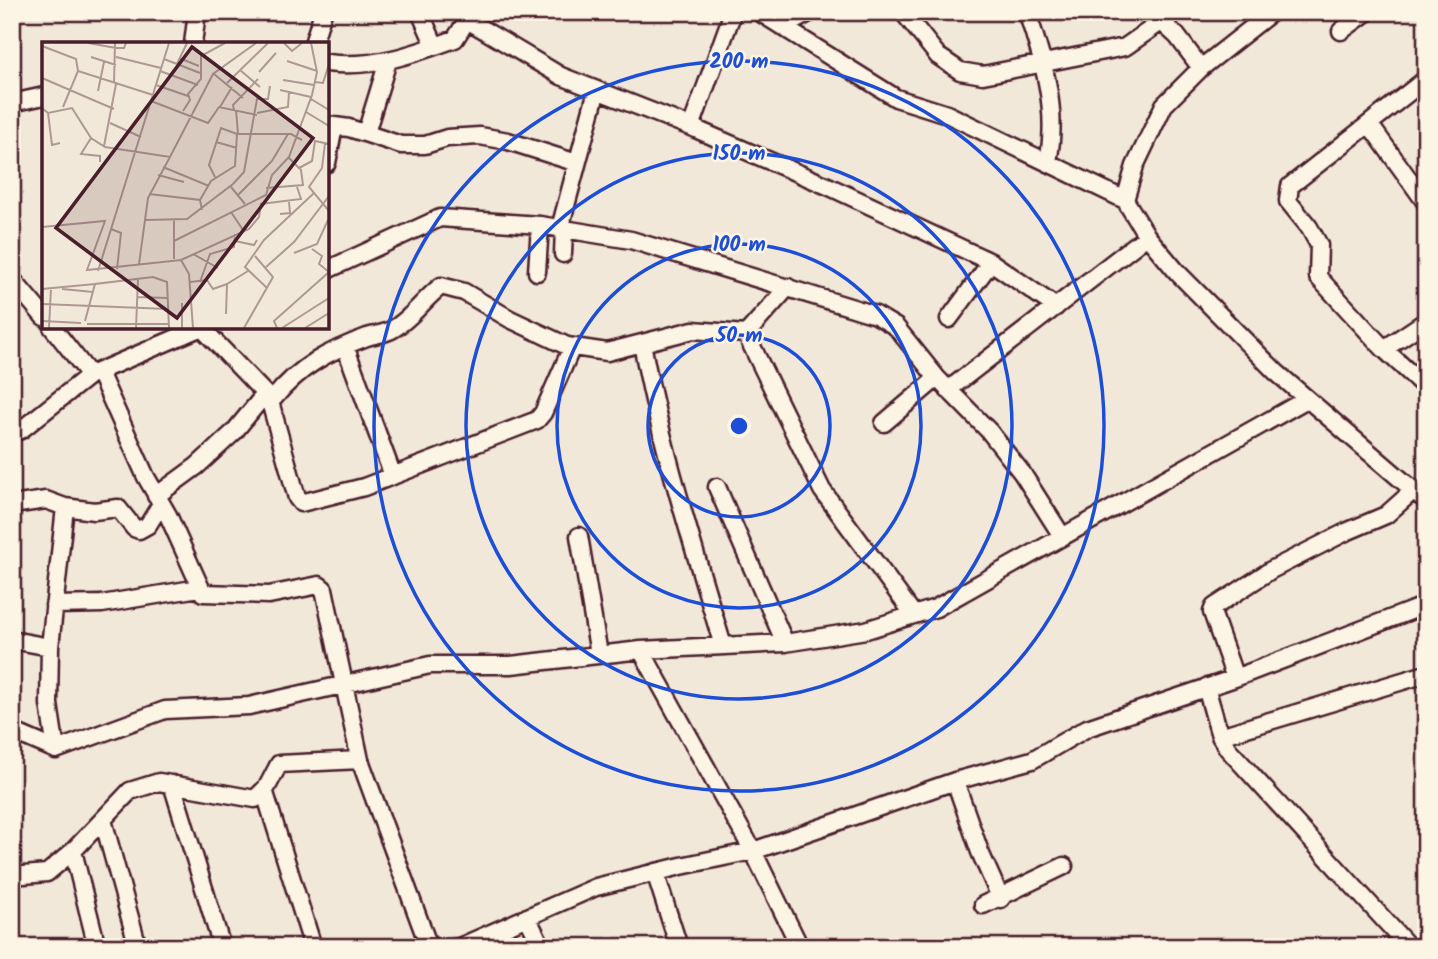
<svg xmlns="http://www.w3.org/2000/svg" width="1438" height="959" font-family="Kalam,sans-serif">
<rect width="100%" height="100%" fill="#f1e8da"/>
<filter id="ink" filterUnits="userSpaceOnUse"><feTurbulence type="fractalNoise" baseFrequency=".0143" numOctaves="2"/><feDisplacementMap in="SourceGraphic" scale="14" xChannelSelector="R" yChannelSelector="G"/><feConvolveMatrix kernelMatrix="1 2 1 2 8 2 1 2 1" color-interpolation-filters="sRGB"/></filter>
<g filter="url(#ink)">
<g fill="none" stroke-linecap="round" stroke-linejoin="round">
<g stroke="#4a1f2b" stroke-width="21">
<path id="minor" d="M420 12 435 46
M759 12 896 98 947 114 1125 200
M903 12 938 56 960 71 983 75 1125 47 1161 22
M1027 12C1043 60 1059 110 1048 161
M1151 12 1177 36 1201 68
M1272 12 1201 68 1164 105 1135 166 1125 200 1147 236 1177 272 1276 372 1426 501
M783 27 811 12
M1341 31 1367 12
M193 44 197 12
M313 44 323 12
M327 63C372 69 414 54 455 39L467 20 561 76 691 127 830 187 991 262 1056 307
M1426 79 1290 186 1288 201 1309 227 1319 245 1318 277 1384 349 1426 388
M12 103 44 96
M327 125 349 128 401 145H425L447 138 480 136 508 141 577 163
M1370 125 1426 203
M691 127 733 12
M366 133 388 61
M327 163 334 126
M560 228 597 90
M563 254 564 229
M327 270 440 218 540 225 631 240 876 315 896 327 937 378 989 431 1022 473 1062 536
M537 272 540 225
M12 279 44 317
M788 287 746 334 822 490 914 615
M949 319 991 262
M52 327 90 375
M201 327 269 398 297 498 301 503 364 487 537 420 543 413 572 347
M642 343C661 446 693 545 723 646
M345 346 393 476
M1384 349 1426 321
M99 372 146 477 168 515 203 593 269 595 319 585 324 589 360 760 429 947
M948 390 1147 236
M269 398H274C300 366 329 351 367 337 376 334 385 334 393 329 411 319 424 299 441 286L464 292 510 319 567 346 607 352 693 330 746 334
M884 423 937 378
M12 430 15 432 21 430 90 375 202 327
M717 487 785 643
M156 496 197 466 234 432 265 394
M12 505 46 500 65 507 94 511 118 508 134 528 139 530 148 525 161 504
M579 536 599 654
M54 605 102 604 199 588
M12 640 50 647
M641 650 785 643 866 630 936 608 1307 399
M1235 678 1212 612 1214 607 1271 570 1346 532 1386 515 1414 490
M1206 687 1220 736
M12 731 56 750 165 710 249 706 430 665H511L641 650 753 851 800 947
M56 750 49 704 50 647 65 507
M955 781 980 852 1001 899
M172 784 222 947
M264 790 313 947
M103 820 138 947
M73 851 97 947
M655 872 679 947
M12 876 47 873 73 851 130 791 159 782 255 799 267 787 279 764 360 760
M983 905 1064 866
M527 917 542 947
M459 947 596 887 681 866 753 851 955 781 1032 760 1087 728 1235 678 1426 605
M1409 947 1228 749 1220 736 1426 674"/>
</g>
<use href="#minor" stroke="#fcf5e5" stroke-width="16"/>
</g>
</g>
<g fill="none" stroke="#1d4ed8" stroke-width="3.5">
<circle cx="739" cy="426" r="91"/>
<circle cx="739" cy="426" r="182"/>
<circle cx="739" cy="426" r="273"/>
<circle cx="739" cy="426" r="365"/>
</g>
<g transform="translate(42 42)">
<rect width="287" height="287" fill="#f1e8da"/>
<path fill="none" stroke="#ae9894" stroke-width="2" d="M46 1 74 6H82L84 1M242 1 250 9 260 1M0 4 34 17 36 29 111 53M49 15 74 23M74 15 119 26M137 16 157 24M122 17 158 31M245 19 275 29M135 22 145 1M198 28 218 45M118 29 156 43M217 30 234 11M172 32 201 56M0 36 72 67M241 38 272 43M273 40 281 41 287 22M72 41 73 1M185 41 226 1M114 43 146 54M238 48 269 55M56 49 62 20M269 57 287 68M109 59 166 81 177 65 215 73M21 65 36 29M178 65 190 45M0 66 6 71 30 66 49 96 63 105 128 115 171 32 214 1M192 68 191 63 216 37M194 68 196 92M141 69 148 58 146 52 159 37V14L183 1M264 70 287 84M6 71 10 103 18 101M215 71 246 65 247 50M68 81 99 95M49 96 39 112 58 114V120M174 100 195 106M283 101 280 126 267 145 287 169M62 104 74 42M121 125 167 144M257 126 270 119 273 99 287 102M116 133 142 140M173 135 167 123 179 86 195 92H249L260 98M189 145 203 162M224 146 261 143 259 128 247 116M107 152 158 158 160 168M196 153 230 119 246 92M158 158 169 139 193 124 195 92M189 170 201 188M238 172 248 171 247 160M103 178 145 177 191 142 202 130 215 57H226L228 44M132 178V217M0 185 63 179 45 228 139 218 147 232 151 286M69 187 79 191 75 227M132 199 224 153 230 133 247 115 270 53 275 30 269 1M193 199 212 203 215 198M270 207 280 214 277 222 287 230M252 211 275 202 286 178M151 212 176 226M139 218 207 187 217 175 219 162 259 157 255 145M97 222 106 156 128 115M224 225 252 200 287 154M56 229 127 1M148 240 165 238 171 247 185 242M158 240 168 212 192 205 193 192M225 246 203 225 222 198 272 151M0 247 53 242M20 247 51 250M95 255 125 256M140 261V286M0 262 126 267M184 272 185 242 206 229M0 279 39 281M43 279 53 242 111 235 125 240 127 286M45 282H126M7 286 9 246M94 286 96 237M202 286 231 235 213 214M235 286 232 279 287 230M240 286 287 256M263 286 287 271"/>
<path fill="#4a1f2b" fill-opacity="0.15" stroke="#4a1f2b" stroke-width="3.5" d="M150 5 271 96 135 276 14 186Z"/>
<rect width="287" height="287" fill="none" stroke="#4a1f2b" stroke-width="3.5"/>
</g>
<circle cx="739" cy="426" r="10" fill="#1d4ed8" stroke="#fcf5e5" stroke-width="3.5"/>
<g font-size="21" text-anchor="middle" font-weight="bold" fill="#1d4ed8" stroke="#fcf5e5" stroke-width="5" stroke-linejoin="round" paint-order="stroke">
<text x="739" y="68">200 m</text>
<text x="739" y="160">150 m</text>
<text x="739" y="251">100 m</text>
<text x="739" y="342">50 m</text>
</g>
<rect width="1438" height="959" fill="none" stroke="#fcf5e5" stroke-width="42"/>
<rect x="21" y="21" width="1396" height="917" fill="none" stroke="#4a1f2b" stroke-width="2.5" filter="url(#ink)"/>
</svg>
